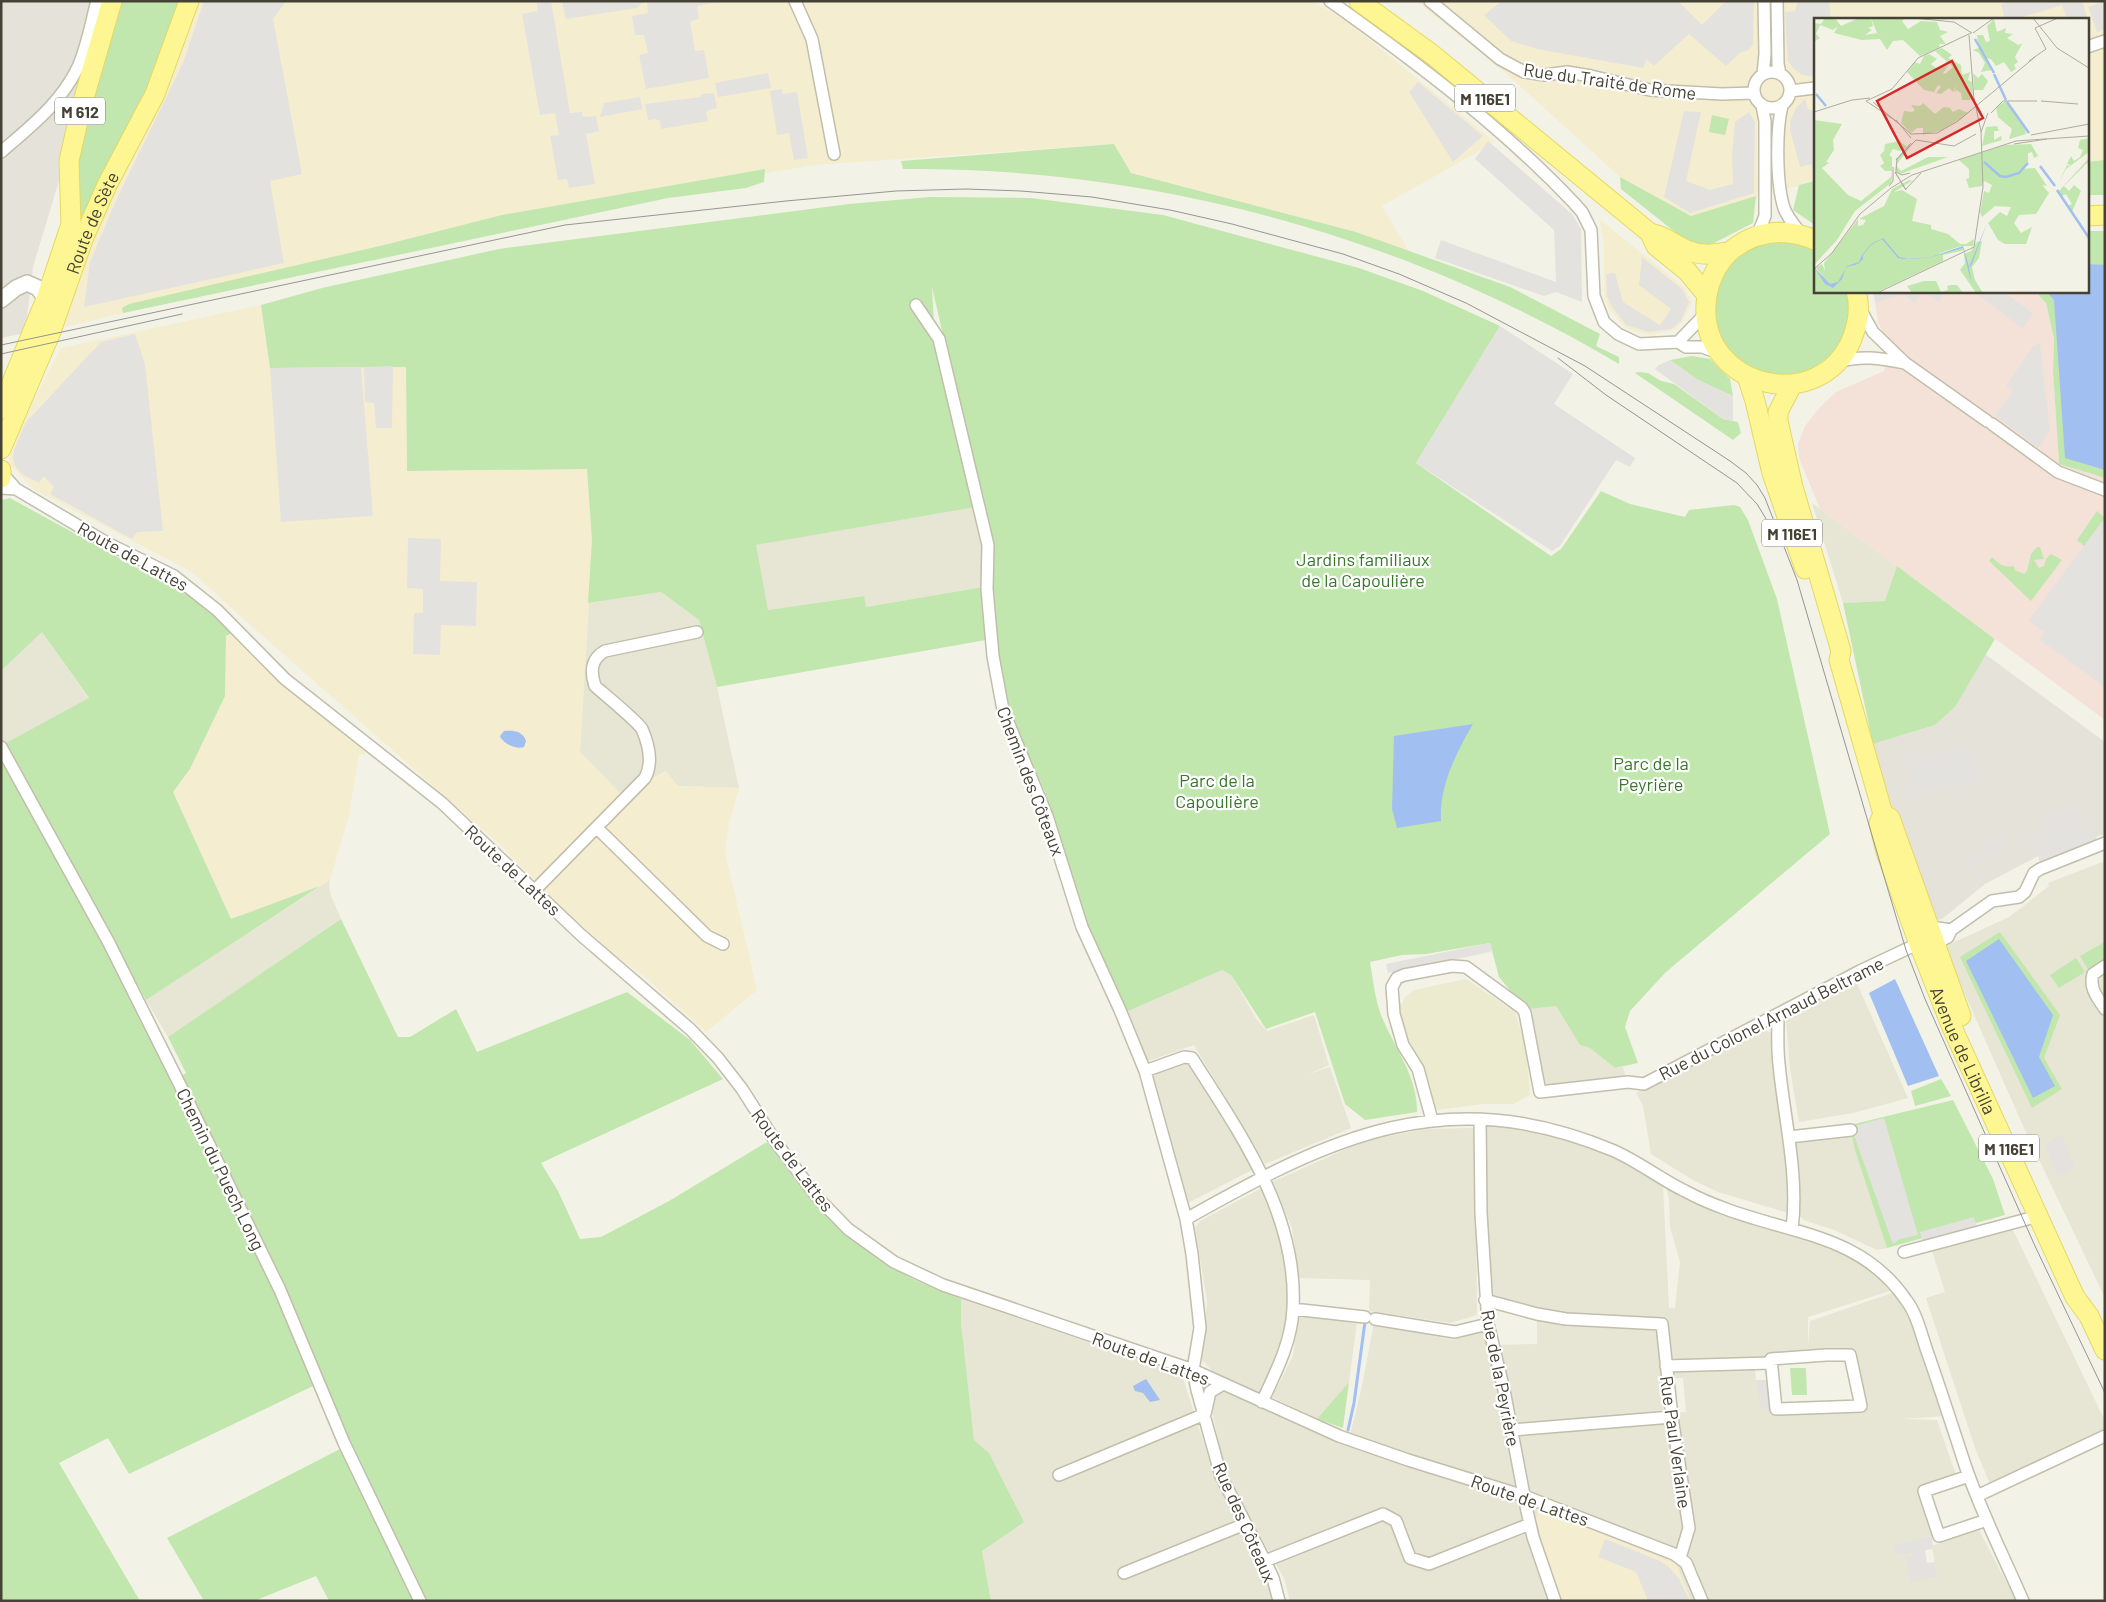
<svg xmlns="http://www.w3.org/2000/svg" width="2106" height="1602" font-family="Barlow,sans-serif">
<rect width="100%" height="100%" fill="#f3f2e6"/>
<path fill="#e7e5d4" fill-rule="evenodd" d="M1812 503 1897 566 1886 601 1843 603Z
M976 507 984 547 983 587 866 607 863 596 768 610 755 545Z
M661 592 699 620 717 687 739 788 678 786 621 795 580 752 588 603Z
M42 632 89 699 4 744 1 738V671Z
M2105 861V1298L2024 1128 1944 947 2009 917 2049 886 2048 883Z
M330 880 329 887 331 896 341 919 168 1037 146 1000Z
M1222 970 1231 975 1257 1020 1267 1031 1314 1015 1329 1065 1309 1074 1330 1067 1351 1128 1265 1164 1194 1045 1148 1061 1128 1011Z
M1855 979 1908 1098 1853 1113 1799 1122 1790 1069 1786 1020Z
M1556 1006 1580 1045 1590 1048 1615 1068 1623 1067 1628 1087 1543 1095 1529 1009Z
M1761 1028 1771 1033 1785 1140 1788 1213 1718 1192 1693 1180 1651 1154 1643 1106 1636 1093 1683 1071Z
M1184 1063H1190L1254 1169 1188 1203 1150 1074Z
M1484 1124 1529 1132 1576 1143 1614 1157 1663 1187 1669 1308H1675L1680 1262 1670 1227 1669 1199 1665 1182 1845 1247 1893 1290 1808 1317V1347L1810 1321 1895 1292 1905 1304 1945 1416 1901 1419 1937 1420 1959 1484 1921 1496 1932 1536 1894 1544 1896 1553H1913V1555L1906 1557 1927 1579 1937 1577 1932 1546 1979 1530 2016 1601H1691L1676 1564 1539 1509 1550 1570 1561 1601H1290L1284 1578 1235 1492 1220 1450 1210 1399 1218 1392 1225 1390 1350 1435 1362 1386 1374 1323 1453 1340 1484 1330 1493 1345 1537 1344V1321L1540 1309 1491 1295ZM1851 1358 1861 1404H1868L1869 1408 1769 1409 1756 1380 1755 1369 1758 1364ZM1683 1378 1686 1412 1668 1414 1663 1379Z
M1851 1127 1887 1248 1877 1250 1834 1230 1804 1220 1798 1214 1793 1143 1851 1130Z
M1475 1128 1477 1315 1450 1323 1369 1311 1370 1280 1299 1278 1292 1228 1272 1182 1364 1141 1425 1129Z
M1262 1188 1279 1225 1287 1257 1289 1320 1281 1349 1265 1387 1258 1392 1216 1375 1202 1360 1207 1300 1195 1228 1200 1221Z
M2013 1230 2105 1421V1432L1990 1484 1975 1448 1926 1298 1945 1292 1932 1251Z
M961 1299 1157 1366 1183 1378 1216 1481 1267 1578 1272 1601H991L982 1551 989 1453 974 1440 961 1322Z
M1299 1314 1357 1322 1349 1382 1317 1419 1272 1397 1293 1356Z"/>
<path fill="#f5edd0" d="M198 1H1313L1349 23 1495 142 1382 206 1409 251 1356 232 1130 173 1114 144 814 165 548 211 57 329 85 247 178 60Z
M1417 1H2105V160L2087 162V19H1815V181L1691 216 1620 177 1509 76Z
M1599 219 1685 288 1692 302 1683 322 1674 330 1650 335 1636 332 1625 327 1609 309 1604 298V242Z
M261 305 270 368 406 366 407 471 587 469 593 540 580 752 621 794 666 771 678 786 739 788 729 824 725 852 757 990 706 1032 649 980 611 952 557 903 498 843 248 623 192 572 33 489 8 462 23 420 61 348Z
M232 633 368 752 362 755 359 754 348 819 330 880 320 886 231 919 173 792 190 769 225 696V636Z
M1539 1508 1676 1564 1691 1601H1561L1550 1570 1536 1519Z"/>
<path fill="#e5e2da" d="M1 1H108L93 68 33 267 25 333 1 338Z
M1985 654 2105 742V834L2040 855 1985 884 1942 919 1932 921 1898 826 1873 744 1935 725 1955 707Z"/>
<path fill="#eceacf" d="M1466 979 1515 1012 1526 1047 1530 1095 1513 1104H1483L1437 1110 1434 1103 1428 1078 1410 1048 1400 1023 1397 1004 1403 1003 1404 998 1414 990Z"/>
<path fill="#f4e2d9" d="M1873 291H2035L2046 303 2054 339 2053 371 2059 464 2105 478V720L1820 509 1799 458 1798 444 1805 426 1821 406 1836 392 1884 371 1890 348 1878 322Z"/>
<path fill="#c1e7ae" d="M121 1H183L166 50 82 223 76 225 77 155Z
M1712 115 1729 119 1725 135 1709 132Z
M1114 144 1131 173 1356 232 1510 287 1600 334 1596 346 1619 357V364C1404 236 1153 167 903 169L901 161Z
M2105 160V195H2087V162Z
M765 169 764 182 746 188 668 198 123 313 122 308 129 304 384 245 502 215Z
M1620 177 1691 216 1756 196 1753 223 1712 244H1690L1621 189Z
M1815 181V225L1793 210 1799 185Z
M930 197 1031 198 1163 215 1359 268 1423 291 1500 326 1416 463 1551 556 1561 549 1601 491 1630 504 1685 517 1689 510 1734 505 1740 507 1748 520 1777 599 1830 834 1666 972 1630 1011 1625 1027 1638 1063 1615 1068 1590 1048 1580 1045 1556 1006 1529 1009 1522 1005 1499 977 1490 943 1426 954 1402 955 1370 962C1373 979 1375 999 1381 1015 1394 1047 1418 1077 1417 1112L1365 1120 1345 1104 1315 1012 1266 1029 1231 975 1222 970 1126 1012 1086 921 1045 792 1001 692H999L991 597 968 444 932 287 935 343 976 507 756 545 768 610 864 596 866 607 983 587 986 640 717 687 699 620 661 592 588 603 592 540 587 469 407 471 406 367 270 368 261 305 322 288 499 249 849 204Z
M2087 231H2105V478L2059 464 2053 371 2054 339 2046 303 2035 291H2087Z
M1792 240 1815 248V291H1848L1851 303 1848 329 1836 352 1804 374 1765 376 1731 356 1717 334 1714 295 1724 271 1742 252 1766 241Z
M1692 356 1710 359 1730 379 1733 396 1698 380 1670 360Z
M1638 372 1648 373 1661 381 1674 384 1723 419 1738 422 1741 433 1733 440 1635 373Z
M10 498 196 600 232 633 226 636 225 696 190 769 173 792 231 919 320 886 146 1000 4 744 89 698 42 632 1 671V500Z
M2097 511 2105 518 2084 546 2077 540Z
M2037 547H2040L2044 559 2034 560 2039 568 2044 566 2046 559 2051 554 2062 560 2031 601 1989 561 1992 557C1999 564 2004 568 2014 566L2015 570 2024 574 2027 571 2031 554Z
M1897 566 1995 639 1955 707 1935 725 1873 744 1843 603 1885 601Z
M1 753 145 1020 284 1311 315 1385 129 1474 108 1438 59 1463 140 1601H1Z
M341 919 398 1037H410L456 1009 477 1052 627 992 690 1040 723 1079 541 1163 558 1191 580 1239 601 1237 669 1201 767 1142C808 1199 850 1248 915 1280 930 1287 946 1293 961 1299V1322L974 1440 989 1453 1024 1522 982 1551 991 1601H424L347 1445 180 1077 186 1073 168 1037Z
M2000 932 2060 1015 2044 1058 2062 1089 2032 1108 1960 957Z
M2105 942V961L2089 971 2080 956Z
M2076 958 2085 972 2059 988 2050 975Z
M1941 1079 1951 1096 1915 1106 1911 1091Z
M1953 1100 1993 1179 2005 1215 1887 1248 1855 1150 1850 1125Z
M1790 1368H1806L1807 1395H1792Z
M1349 1382 1343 1428 1317 1419Z
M342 1448 417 1601H329L316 1576 254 1601H204L167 1538Z"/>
<path fill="#e4e2de" d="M204 1H286L273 19 302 174 270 181 284 263 84 307 90 262 118 196 183 63Z
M536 1H551L570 113 582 112 583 117 596 116 599 131 586 134 595 184 569 188 567 179 558 180 550 136 559 135 555 113 540 115 522 14 538 11Z
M562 1H644L637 8 566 19Z
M657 1H723L697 6 699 19 690 21 695 51 704 50 709 78 646 89 639 55 648 53 644 35H635L632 16 648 13 647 3Z
M1502 1H1678L1702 25 1726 1H1754L1753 45 1747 51 1741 52 1726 66 1689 34 1654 66 1647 59 1643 68 1537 49 1511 41 1484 15Z
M1798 1H1829L1831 19H1815V77L1802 75 1794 69 1788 61 1785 12 1795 11Z
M2010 1H2082L2088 19H2067L2062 5 2016 19H2005L2001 4Z
M2105 1V29L2097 32 2088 7Z
M768 73 771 88 718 97 715 83Z
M1418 82 1483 136 1453 162 1409 92Z
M782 89 783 94 797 92 808 158 794 160 789 133 777 135 770 91Z
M714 93 717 108 709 110 706 113 708 121 661 129 660 121 656 119 648 120 645 104 701 97V94Z
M640 97 643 109 600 117 604 103Z
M1805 99 1808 109 1815 111V172H1813L1811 164 1800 167 1790 130V121L1796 108Z
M1684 111 1701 112 1686 181 1710 190 1733 184 1732 154 1735 122 1749 112 1755 122 1754 193 1690 213 1664 197Z
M1488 141 1572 214 1581 229 1582 302 1556 292 1544 296 1435 258 1441 240 1556 282 1554 230 1475 159Z
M1642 257 1683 290 1689 302 1681 321 1672 329 1648 332 1626 325 1612 307 1607 296 1606 274 1615 273 1623 302 1660 325 1671 309 1639 285Z
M1873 291H1947L1939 302 1924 291 1915 303 1904 295 1876 302Z
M1973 291H2002L2033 313 2023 329Z
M1500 326 1573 374 1554 404 1635 458 1630 467 1616 460 1560 546 1552 551 1416 463Z
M135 334 145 364 163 531 137 532 132 539 50 494 54 487 44 476 39 483 22 474 15 466 13 459 14 450 26 422 101 342Z
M2040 343 2050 432 2038 448 1995 415 2013 391 2006 386 2033 346Z
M1670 360 1698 380 1733 396V421L1723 419 1655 369 1659 365Z
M393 366 392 428H376L374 403 365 402 364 367Z
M361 367 373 516 281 522 270 368Z
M2105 518V687L2040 640 2044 632 2028 621Z
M408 538 441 539 440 581 477 582 476 626 441 625 440 655 413 654 414 613H423V589L407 588Z
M1974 746 1981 780 1915 794 1908 761Z
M2074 804 2080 810 2074 816 2090 834 2094 832 2097 840 2040 863 2037 852 2028 845 2062 806 2067 811Z
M2000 836 2005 843 1971 869 1965 863Z
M1490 943 1492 950 1490 952 1388 973 1386 964Z
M1884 1118 1918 1235 1900 1239 1893 1244 1851 1127Z
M2062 1135 2075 1168 2058 1176 2045 1144Z
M1974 1217 1979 1233 1923 1247 1920 1232Z
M1756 1380H1771L1776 1409H1761Z
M1932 1536 1933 1549 1925 1550 1927 1563 1935 1562 1937 1577 1911 1582 1906 1557 1913 1555V1553L1896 1554 1893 1544Z
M1605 1539 1658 1560 1669 1567 1679 1579 1690 1601H1648L1636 1572 1598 1557Z"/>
<path fill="#a1bff0" d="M2087 264 2105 265V470L2065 458 2054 300 2046 291H2087Z
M1473 724C1456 753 1439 786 1441 821L1397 828 1392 809 1394 736Z
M504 731C513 730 523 731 526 741L524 747C517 750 503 744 500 736Z
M1999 939 2053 1015 2039 1057 2055 1086 2033 1098 1966 961Z
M1895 979 1939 1076 1908 1086 1869 993Z
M1146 1379 1160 1400 1150 1402 1143 1393 1135 1391 1133 1386Z"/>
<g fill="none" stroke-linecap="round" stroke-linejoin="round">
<path stroke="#a1bff0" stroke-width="3" d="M1348 1430 1354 1403 1365 1322"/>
<g stroke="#c1beab" stroke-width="14">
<path id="minor" d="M795 1 812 39 834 154
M1330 1C1416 62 1501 126 1574 203L1582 212 1591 230 1594 296 1604 322 1618 334 1639 344 1678 342 1686 347H1702L1719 353
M1430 1 1500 59 1524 72 1545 75 1567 72 1591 76 1650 90 1722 94 1754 93
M1777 1 1778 64 1780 74
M2087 47 2105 41
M1754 90a18 18 0 1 1 36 0a18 18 0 1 1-36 0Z
M1763 74 1765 54 1764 1
M1790 91 1815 88
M1782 106C1776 130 1776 183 1784 208 1787 217 1795 226 1801 234
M1 152C30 127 61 103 78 67 87 47 91 23 97 1
M1757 236 1765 216V121L1762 106
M916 305 939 339 988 545 987 589 993 656 1003 710 1047 816 1082 927 1120 1010 1145 1071 1186 1219 1192 1254 1200 1328 1193 1370 1197 1390 1221 1476 1265 1561 1273 1578 1279 1601
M1860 309 1873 332 1905 363 1987 421
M1678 342 1705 314
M1837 362C1862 355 1879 358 1905 363
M1992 424 2058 472 2105 490
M2 473 16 489 107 543 174 576 217 610 285 679 442 803 581 935 690 1029 718 1058 742 1089 777 1144 818 1198 848 1229 894 1262 943 1285 1193 1370 1339 1436 1408 1460 1524 1496 1674 1554 1686 1563 1702 1601
M1 488 16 489
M1 747 109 943 178 1081 280 1290 344 1443 420 1601
M597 828 707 936 723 944
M535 890 645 778C653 763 649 745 642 729 637 721 604 694 595 686 590 671 591 659 605 651L697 632
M1938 928 1951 930 1948 937 1938 942 1932 938 1934 931Z
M1951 930 1992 901 2019 897 2025 892 2034 873 2040 869 2105 843
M2105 966 2093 974C2089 988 2097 997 2105 1009
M1778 1014C1778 1031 1777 1048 1779 1064 1784 1118 1799 1176 1792 1229
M1145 1071 1184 1057 1192 1058C1240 1133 1298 1215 1293 1308 1292 1341 1276 1372 1262 1402
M1480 1119 1481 1213 1488 1324 1504 1390 1527 1511 1533 1537 1555 1601
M1432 1120 1418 1069 1403 1045 1394 1014 1392 987 1397 978 1404 975 1452 966 1466 967 1522 1008 1525 1013 1540 1092 1628 1082 1644 1084 1860 971 1913 946
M1789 1137 1851 1130
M1186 1219C1331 1137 1446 1081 1612 1150 1638 1161 1660 1179 1685 1191 1698 1198 1712 1204 1726 1209 1792 1234 1862 1235 1906 1300 1917 1314 1921 1334 1927 1351 1940 1388 1952 1425 1964 1462 1980 1510 2003 1555 2023 1601
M1904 1252 2031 1218
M1485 1300 1537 1314 1566 1319 1662 1324 1672 1417 1689 1528 1680 1558
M1293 1309 1365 1317
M1375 1319 1455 1332 1488 1324
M1826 1355H1850L1861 1406 1776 1409 1771 1359Z
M1666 1366 1771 1363
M1512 1430 1672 1417
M1059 1475 1205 1414 1210 1392 1223 1384
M1969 1476 1924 1491 1939 1536 1987 1520
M1977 1496 2105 1436
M1265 1561 1383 1514 1396 1521 1410 1558 1429 1564 1530 1524
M1124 1573 1245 1524"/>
</g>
<g stroke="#c1beab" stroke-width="18">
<path id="tertiary" d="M1 300 16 288 27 283 38 288 46 299"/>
</g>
<g stroke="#e4d863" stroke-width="21">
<g id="primary">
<path d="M1359 1 1433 55 1650 233 1656 246 1687 271 1706 294"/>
<path d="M2087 216 2105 215"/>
<path d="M1650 233C1669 237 1673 245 1689 251 1702 256 1716 254 1729 252"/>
<path d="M1815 240C1786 228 1758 230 1733 249 1716 263 1707 284 1706 305 1701 388 1820 416 1852 339 1858 323 1861 308 1856 291"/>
<path d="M1747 376 1755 401 1772 473 1805 569"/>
<path id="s1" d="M1792 385 1778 412V421L1793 487 1841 651 1839 660 1883 814 1879 823 1886 852 1919 944 1951 1025 2069 1284 2075 1297 2089 1316 2105 1350"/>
<path d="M1 409 46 299 71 224 69 161 80 112 112 1"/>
<path id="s2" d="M1 449 50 334 84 237 107 185 155 94 189 1"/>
<path d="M1 470V478"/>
<path d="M1883 814 1890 818 1961 1016"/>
</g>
</g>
<use href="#minor" stroke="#fff" stroke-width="11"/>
<use href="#tertiary" stroke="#fff" stroke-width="15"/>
<use href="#primary" stroke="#fef693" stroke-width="19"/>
<path stroke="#959595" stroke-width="1" d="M1 345 565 225 786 201 896 191 966 189 1021 191 1092 197 1170 210 1232 224 1343 254 1399 274 1466 303 1585 366 1730 461 1746 473 1757 485 1765 498 1797 580 1886 883 1906 950 1925 999 2035 1246 2105 1393
M1 354 182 314
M1558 358 1606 395 1737 483 1757 504 1771 527"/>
</g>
<g text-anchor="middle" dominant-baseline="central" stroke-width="4.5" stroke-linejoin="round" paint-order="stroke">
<g fill="#fff" stroke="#7d7b72" stroke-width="1">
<rect x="1455" y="84.5" width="60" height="27" rx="4"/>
<rect x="55" y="97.5" width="50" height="27" rx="4"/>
<rect x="1762" y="519.5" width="60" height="27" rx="4"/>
<rect x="1979" y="1134.5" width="60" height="27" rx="4"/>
</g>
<g font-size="16" font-weight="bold" fill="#454235">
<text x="1485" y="98">M 116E1</text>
<text x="80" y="111">M 612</text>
<text x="1792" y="533">M 116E1</text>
<text x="2009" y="1148">M 116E1</text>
</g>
<g font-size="18" fill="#454235" stroke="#fff">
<text transform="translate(1610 81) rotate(8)">Rue du Traité de Rome</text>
<text stroke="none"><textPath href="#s2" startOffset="244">Route de Sète</textPath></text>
<text transform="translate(133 556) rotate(29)">Route de Lattes</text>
<text transform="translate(1031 781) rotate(69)">Chemin des Côteaux</text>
<text transform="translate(513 870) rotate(43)">Route de Lattes</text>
<text transform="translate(1771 1018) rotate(-27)">Rue du Colonel Arnaud Beltrame</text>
<text stroke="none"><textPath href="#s1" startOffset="700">Avenue de Librilla</textPath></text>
<text transform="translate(793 1160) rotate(53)">Route de Lattes</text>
<text transform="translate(221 1169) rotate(64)">Chemin du Puech Long</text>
<text transform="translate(1151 1358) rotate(20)">Route de Lattes</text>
<text transform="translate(1501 1378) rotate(79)">Rue de la Peyrière</text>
<text transform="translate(1676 1442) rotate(82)">Rue Paul Verlaine</text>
<text transform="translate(1530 1500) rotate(19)">Route de Lattes</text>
<text transform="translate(1245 1522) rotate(66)">Rue des Côteaux</text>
</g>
<g font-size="18" fill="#367728" stroke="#fff">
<text x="1363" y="559">Jardins familiaux<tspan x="1363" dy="21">de la Capoulière</tspan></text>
<text x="1651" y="763">Parc de la<tspan x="1651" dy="21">Peyrière</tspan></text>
<text x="1217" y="780">Parc de la<tspan x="1217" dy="21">Capoulière</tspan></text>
</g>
</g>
<g transform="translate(1814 18)">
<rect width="275" height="275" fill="#f3f2e6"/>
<path d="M11 0H21L27 8 45 0H57L59 8 54 10 58 12 51 17 63 15 57 0H92L88 3 94 11 107 3 123 4 126 12 134 14 126 18 132 26H125L126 30 106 38 89 22 79 23 73 32 66 21 48 22 20 15 24 8 19 12 6 7 2 16 6 20 0 24V5L7 6ZM180 1 183 14 192 10 191 15 199 16 193 20 206 28 205 26H208L201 39 204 44 200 47 202 51 197 54 190 44 182 48 177 41 172 40 178 52 167 54 171 45 165 35 159 32 165 30 163 17H169L172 24 176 23 173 8ZM128 30 138 37 134 40 147 47 148 57 156 54 154 62 158 64 159 82H148L147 75 143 72 140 74 143 66 139 74 135 70 127 76 122 75 127 69 124 67 120 74 110 72 93 54 101 44 106 46 110 38 115 36 123 41 117 46 122 50 134 48 129 55 131 56 139 49 121 33ZM159 55 164 60 168 56 174 63 169 72H160ZM192 83 211 111 212 116 195 121 198 111 184 99 182 89ZM109 85 121 96 130 89 136 90 139 94 145 91 154 95 159 91 138 108 145 101 128 112 109 117V110H103L97 115 87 105 90 93 98 94 101 92 97 87 106 88ZM0 102 28 106 19 122 20 132 12 144 15 145 8 150 34 177 47 183 77 159 78 153H71L66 148 70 145 66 137 70 133 71 126 86 123 93 129 97 126 95 129 86 133 79 131 75 137 78 139V161L77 165 41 193 23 222 0 247ZM183 108 185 113H180V122L187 118 188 122 168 128 172 109ZM275 120V134L252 151 245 164 253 147 255 148 256 147 253 146 257 138 260 143 266 139 269 132 264 130 266 122ZM99 126 82 147 87 153 114 139H134L86 156 81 152 83 141ZM217 126 224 138 220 140 218 134 214 135V145L208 151 221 150 233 168 228 167 235 175 222 196 205 197 200 205 207 215 218 209 212 226H191L184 222 174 205 186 194 193 198 197 189 181 188 168 199 166 194 170 173 175 175 178 167 170 163 168 168 155 170 152 161 155 160V151L145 142 191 127ZM275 140V147L273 145 250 168 255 173 260 167 267 173 258 194 254 188 258 186 252 176 248 178 245 173ZM95 162 98 163 80 174 88 172 103 181 98 203 117 207V211L134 216 146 226H152L160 221 159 228H147L126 235 123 237 148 229 151 232 129 237V243L61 275H0L1 251 10 263 14 264 2 250 8 246 11 253 10 245 44 201V208L49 207 52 202 45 201 70 188 78 171ZM168 223 165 240 158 249 161 262 169 275H162L146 252 151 245 150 236 157 233 163 224ZM110 263H122L127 274 134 272 133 268 137 267H143L149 275H98L93 268Z" fill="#c1e7ae"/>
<path d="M173 205 159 243 158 246 155 250 157 261 166 275 156 260 149 230 118 239 99 241H91L84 240 68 221 57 227 49 237V241L45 245 41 247 32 249 28 261 19 270 11 266 0 249 16 266 24 264 33 248 45 244 48 237 57 226 69 220 85 239 94 241 117 239 149 228 155 249Z" fill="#a1bff0"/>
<path fill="none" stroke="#a1bff0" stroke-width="2.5" d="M161 21 180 55M180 56 192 82M2 76 12 88M193 84 215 115M170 144 186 158 192 159 205 155 214 145M226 148 241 168M243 172 275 220"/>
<path fill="none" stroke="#adac9f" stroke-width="1" d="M99 0 140 4 158 15M219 0 243 30 275 50M159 15 180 0M155 17 160 82M215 43 232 31 221 10 244 0M52 83 78 71 104 40 157 15M52 83 82 103M227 83 264 86M59 84 97 116 123 115 144 103 221 39M0 94 38 82 56 80M177 95 189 83H223M82 102 97 120M167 114 174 95M217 117 275 106M102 122 140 128 162 116M200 126 233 121M83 140 82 154 88 157 96 155M82 142 97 125M82 142 102 122M81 154 92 172 81 154M75 168 79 163V149M92 171 107 155M0 251 18 235 46 196 77 170 98 157 202 123 275 118M63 275 160 229 169 169 167 113 160 80"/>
<path fill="#d62828" fill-opacity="0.15" stroke="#d62828" stroke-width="2.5" d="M138 43 169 100 93 140 63 83Z"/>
<rect width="275" height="275" fill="none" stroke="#454235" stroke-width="2.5"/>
</g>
<rect width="2106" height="1602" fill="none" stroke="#454235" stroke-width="5"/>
</svg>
